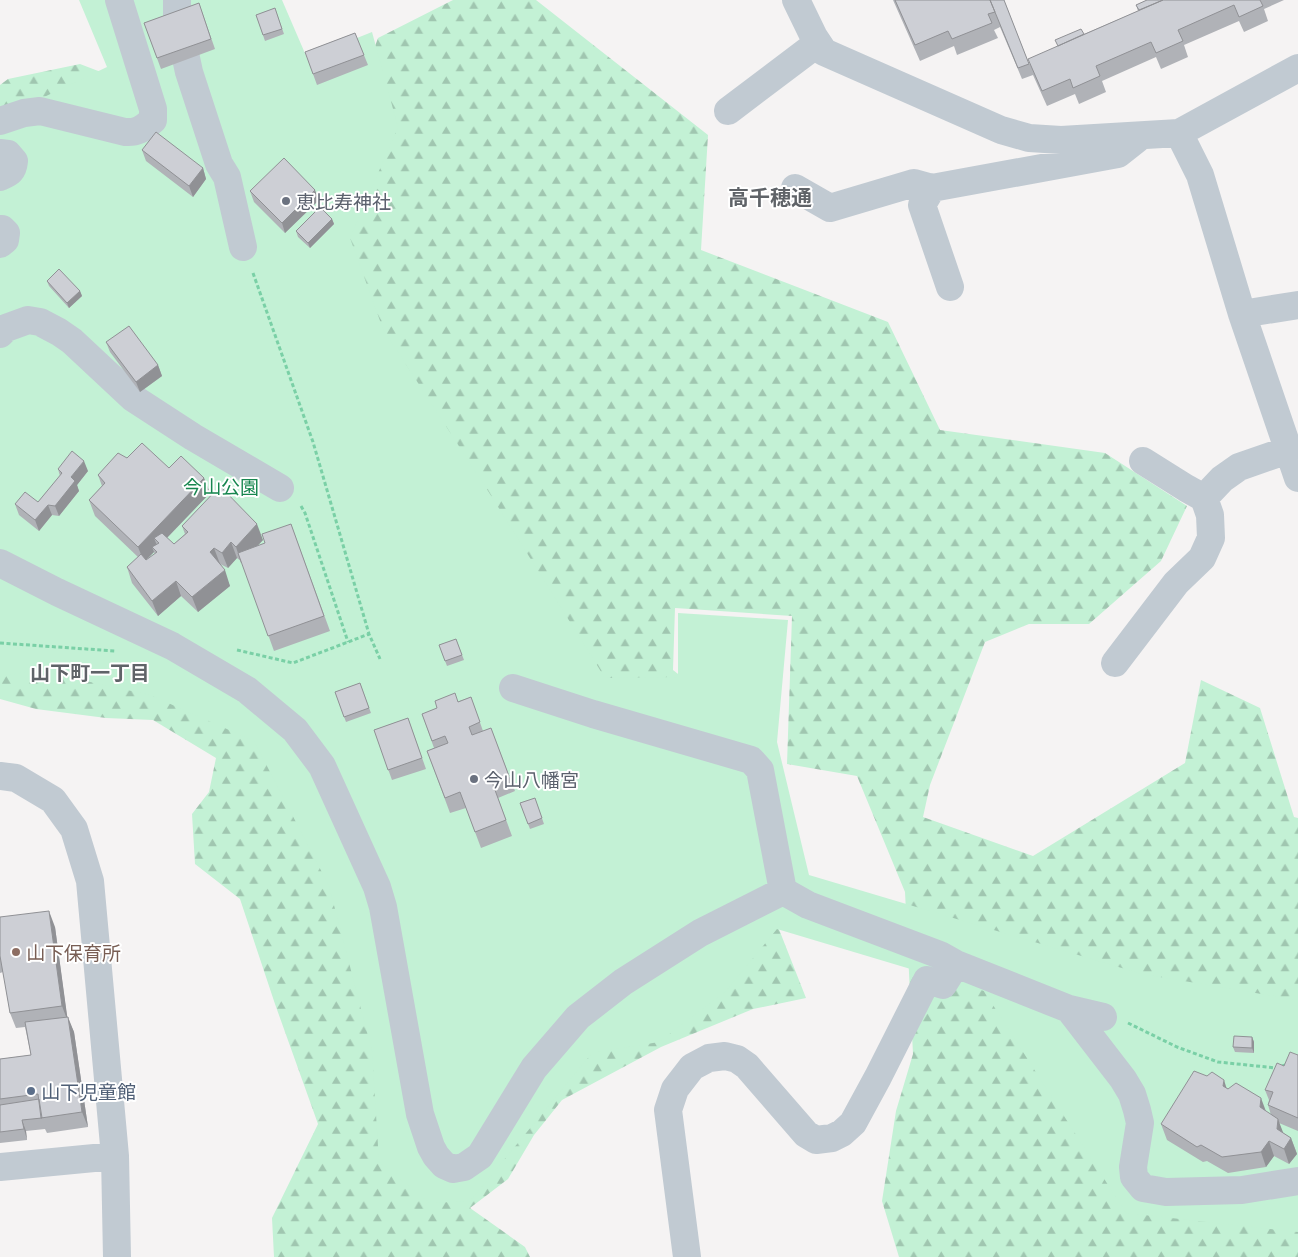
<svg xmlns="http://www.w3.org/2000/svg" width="1298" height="1257" font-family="Commissioner,'Noto Sans JP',sans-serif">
<defs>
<pattern id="forest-firs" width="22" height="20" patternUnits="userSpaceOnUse" patternTransform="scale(1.25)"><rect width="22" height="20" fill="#c3f1d5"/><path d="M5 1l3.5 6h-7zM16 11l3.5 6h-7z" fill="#a0c6b0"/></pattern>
</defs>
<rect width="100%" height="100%" fill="#f5f3f3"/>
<path fill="url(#forest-firs)" d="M453 0H536L708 135 701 250 888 322 940 430 1105 453 1187 506 1161 561 1089 624H1029L985 642 930 785 923 817 1033 856 1185 763 1201 680 1260 708 1294 817 1298 818V1257H899L882 1201 896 1111 913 1054 905 892 857 776 787 764 792 616 675 608 673 670 720 707 753 863 806 998 753 1009 661 1047 562 1100 534 1135 508 1179 470 1208 525 1247 530 1257H274L272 1218 318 1124 275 1004 240 899 195 864 192 814 209 792 216 758 153 720 106 718 36 709 0 699V85L8 79 80 64 127 82 363 79 378 38Z"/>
<path fill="#c3f1d5" d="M79 0H282L307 58 372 32 398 127 350 238 383 329 490 494 605 678 678 677V613L788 620 777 742 809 875 1142 974 1298 1000V1232L1126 1213 984 991 777 929 726 991 659 1042 592 1053 470 1201 430 1203 379 1162 372 1051 329 886 254 741 150 695 35 670 0 677V118L107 67Z"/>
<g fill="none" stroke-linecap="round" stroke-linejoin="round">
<path stroke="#7ad0a6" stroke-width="3" stroke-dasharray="4 2.5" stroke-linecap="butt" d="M253 273 313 442 369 634 380 659
M301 506 305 513 348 642
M0 643 115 651
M237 650 293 663 369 634
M1128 1023 1177 1047 1218 1062 1276 1068 1288 1064"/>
<path stroke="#c1cad2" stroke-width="28" d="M177 0V16L189 72 219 164 227 177 243 247
M796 0 814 37 824 52 1001 130 1029 138 1061 140 1179 133 1298 68
M728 111 818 43
M0 121 24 113 40 111 125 132C138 133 143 128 153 120V109L119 0
M1179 133 1200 175 1242 314 1298 478
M0 153 8 154 14 161C13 172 9 173 0 177
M795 188 830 208 914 183 932 188 1118 154 1137 139
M932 188 922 205 950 287
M0 229H2L6 233 5 240 0 244
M1242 314 1298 305
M0 334 6 328 28 320 40 322 59 332 72 341 133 398 193 437 280 488
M1204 498 1222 479 1239 467 1288 450
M0 563 57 592 172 646 247 690 295 730 322 766 377 887 383 907 420 1114 431 1147 436 1156 444 1165 453 1169 464 1167 480 1156 534 1068 578 1017 623 982 700 933 783 891
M1115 663 1176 583 1202 558 1211 538 1210 515 1204 498 1186 488 1143 461
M513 688 593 714 751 760 760 770 783 891 808 905 940 955 956 964 1069 1009 1103 1017
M0 776 16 778 53 800 74 829 90 881 115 1156 117 1257
M1069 1009 1123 1079 1132 1094 1137 1110 1140 1123 1133 1167 1134 1177 1143 1188 1166 1192 1242 1190 1298 1181
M0 1167 115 1156
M687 1257 668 1110 675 1089 692 1067 709 1058 725 1056 737 1059 747 1066 806 1134 816 1140 832 1138 842 1133 853 1123 878 1077 927 980 943 985 956 964"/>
</g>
<path fill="#b0b2b7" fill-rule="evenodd" d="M893 0H1004L1029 64 1084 34 1138 11 1136 5 1147 0H1284L1264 9 1268 21 1244 32 1239 21 1184 45 1188 57 1161 69 1156 57 1102 81 1106 92 1079 104 1075 94 1047 106 1033 75 1022 79 1000 27 994 30 998 38 957 55 954 46 920 61Z
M199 3 215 49 161 69 144 23Z
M275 8 284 34 265 41 256 15Z
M355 33 368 65 317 85 305 52Z
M142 150 203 168 206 179 193 197 146 161Z
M250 191 319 200 285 233 254 202Z
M332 219 334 224 310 248 298 237 296 231Z
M47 281 80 291 82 296 69 308 49 286Z
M106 342 158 365 162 376 140 392 110 352Z
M127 458 169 468 204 478 210 493 167 538 174 544 185 534 182 526 263 540 257 546 265 543 291 524 330 631 274 651 242 562 237 558 228 568 220 564 230 586 198 612 181 596 158 616 132 583 127 567 138 557 95 516 89 500 102 486 98 475ZM154 552 155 554 146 560Z
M58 469 88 471 77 485 79 491 59 516 52 515 39 531 19 515 15 504 38 502 60 476Z
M456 639 464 660 447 666 439 645Z
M360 683 371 713 346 722 335 692Z
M471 697 483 731 491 728 515 791 498 798 512 836 481 848 466 808 450 813 427 751 434 748 422 714Z
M408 718 426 769 392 780 374 730Z
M535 798 544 824 530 829 520 803Z
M0 917 55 927 67 1017 74 1032 88 1127 47 1133 45 1129 26 1131 27 1140 0 1143V1059L31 1055 25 1027 16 1028 10 1013 3 972 0 973Z
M1252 1037 1254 1042V1053L1235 1052 1233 1047Z
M1298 1055V1131L1279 1123 1283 1133 1291 1138 1297 1154 1289 1164 1274 1156 1266 1167 1228 1173 1207 1161 1203 1162 1167 1140 1161 1124 1227 1088 1271 1115 1268 1105 1269 1100 1265 1090 1284 1066Z"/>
<path fill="#909195" d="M203 168 206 179 193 197 189 186Z
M315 190 319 200 285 233 282 223Z
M332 219 334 224 310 248 308 243Z
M80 291 82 296 69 308 67 303Z
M158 365 162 376 140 392 136 382Z
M84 461 88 471 77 485 79 491 59 516 55 506 71 477Z
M204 478 210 493 160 545 159 543 154 538 158 548 152 547 154 552 144 562 138 547Z
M48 505 52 515 39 531 35 520Z
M257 524 263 540 241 563 236 547Z
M231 542 237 558 228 568 222 553Z
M214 548 220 564 216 568 210 552Z
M225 570 230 586 198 612 192 597Z
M176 581 181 596 158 616 152 601Z
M49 911 55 927 68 1022 62 1006Z
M68 1017 74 1032 88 1127 82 1112Z
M1252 1037 1254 1042V1053L1252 1048Z
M1224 1080 1229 1096 1223 1086Z
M1261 1098 1267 1114 1260 1107Z
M1278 1119 1284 1135 1277 1129Z
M22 1120 26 1131 27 1140 24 1129Z
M1291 1138 1297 1154 1289 1164 1284 1149Z
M1269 1141 1274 1156 1266 1167 1261 1152Z"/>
<path fill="#cdcfd5" stroke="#909195" d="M895 0H990L995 12 988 14 992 23 952 39 948 31 915 45Z
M990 0H1004L1029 64 1018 68Z
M1147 0H1163L1139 10 1136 5Z
M1163 0H1260L1263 6 1239 17 1234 5 1178 30 1183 41 1156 53 1151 42 1096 66 1100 76 1073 88 1070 79 1042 91 1028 59Z
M199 3 211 39 157 58 144 23Z
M275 8 282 29 263 35 256 15Z
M1081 29 1084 34 1058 46 1055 40Z
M355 33 364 55 313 74 305 52Z
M156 132 203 168 189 186 142 150Z
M284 158 315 190 282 223 250 191Z
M320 207 332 219 308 243 296 231Z
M59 269 80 291 67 303 47 281Z
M129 326 158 365 136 382 106 342Z
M142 443 169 468 181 456 204 478 138 547 89 500 105 483 98 475 118 453 127 458Z
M72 451 84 461 71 477 75 481 55 506 48 505 35 520 15 504 25 492 38 502 62 473 58 469Z
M220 486 257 524 236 547 231 542 222 553 214 548 210 552 225 570 192 597 176 581 152 601 127 567 141 554 146 560 157 552 152 547 159 543 154 538 162 533 174 544 188 532 182 526Z
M291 524 324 616 268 636 238 553 265 543 262 534Z
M456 639 462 655 445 661 439 645Z
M360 683 369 708 344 717 335 692Z
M455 693 458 702 471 697 480 722 469 727 472 735 491 728 509 776 492 782 506 820 475 832 460 792 445 798 427 751 448 743 445 736 432 741 422 714 437 708 435 701Z
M408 718 422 758 388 770 374 730Z
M535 798 542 818 528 824 520 803Z
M49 911 62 1006 10 1013 0 956V917Z
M68 1017 82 1112 41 1118 38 1094 0 1099V1059L31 1055 25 1022Z
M1234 1036 1252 1037V1048L1233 1047Z
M1290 1052 1298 1055V1118L1268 1105 1273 1092 1265 1090 1277 1063 1284 1066Z
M1194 1071 1207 1076 1212 1072 1224 1080 1223 1086 1228 1089 1236 1083 1261 1098 1260 1107 1278 1119 1277 1129 1291 1138 1284 1149 1269 1141 1261 1152 1222 1157 1201 1145 1197 1147 1161 1124Z
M39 1099 42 1118 22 1120 24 1129 0 1132V1105Z"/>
<g fill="#6b7280" stroke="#fff" stroke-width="2">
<circle cx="286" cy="201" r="5"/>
<circle cx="474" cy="779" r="5"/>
</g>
<circle fill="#8d6e63" stroke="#fff" stroke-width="2" cx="16" cy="952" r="5"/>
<circle fill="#5c6f8a" stroke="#fff" stroke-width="2" cx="31" cy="1091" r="5"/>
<g text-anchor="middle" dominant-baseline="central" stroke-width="4" stroke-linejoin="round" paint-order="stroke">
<g font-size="19" fill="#5b616d" stroke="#fff" text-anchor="start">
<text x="296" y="201">恵比寿神社</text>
<text x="484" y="779">今山八幡宮</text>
</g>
<g font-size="19" fill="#17864f" stroke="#fff">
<text x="221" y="486">今山公園</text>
</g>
<g font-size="19" fill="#785e54" stroke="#fff" text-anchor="start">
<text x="26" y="952">山下保育所</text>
</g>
<g font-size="19" fill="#4e5e75" stroke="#fff" text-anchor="start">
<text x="41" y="1091">山下児童館</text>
</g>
<g font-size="20" font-weight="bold" fill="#5f6368" stroke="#fff">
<text x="90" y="672">山下町一丁目</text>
</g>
<g font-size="21" font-weight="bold" fill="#5f6368" stroke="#fff">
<text x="770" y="196">高千穂通</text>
</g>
</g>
</svg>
